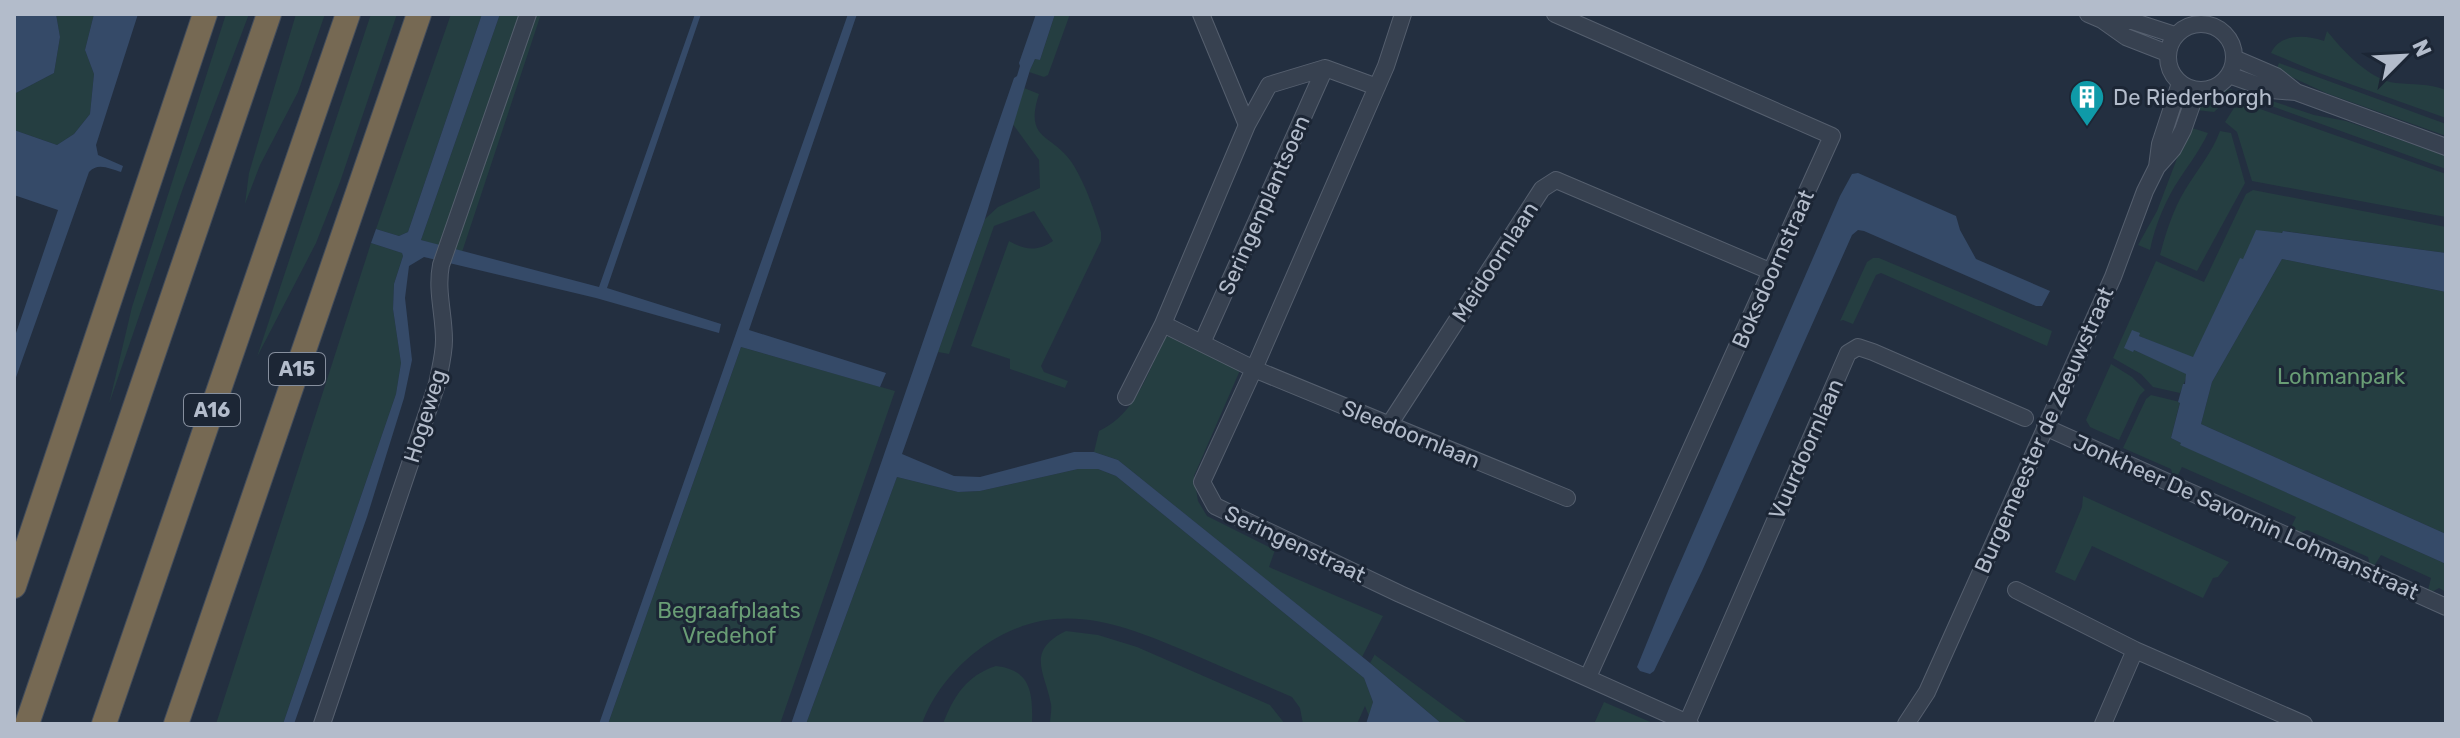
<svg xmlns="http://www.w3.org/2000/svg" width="2460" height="738" font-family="Rubik,sans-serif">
<rect width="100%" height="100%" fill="#232f40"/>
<path fill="#253e41" d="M56 14H94L85 50 94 74 90 114 74 134 57 145 14 130V94L54 73 60 37Z
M226 14H249L183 188 109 404 132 307Z
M296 14H325L298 92 260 165 245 204 249 173Z
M371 14H397L340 182 316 243 257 357Z
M451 14H482L408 232 399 236 376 229Z
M500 14H541L462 252 421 240Z
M1055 14H1070L1048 75 1044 77 1029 72 1035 59 1040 60Z
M2327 31C2343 51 2370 80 2396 83 2415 85 2427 83 2446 90V118L2319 73 2271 53C2280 33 2306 35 2324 41Z
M2279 63 2446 124V136L2326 93 2276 70Z
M1024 88 1039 94C1023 143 1055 133 1074 166 1086 186 1094 210 1101 232V241L1041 366 1044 372 1068 381 1065 388 1010 369V359L971 346 1009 241C1025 250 1037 252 1053 241L1034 211 994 226 949 354 938 352 985 219 998 207 1040 188 1039 160 1012 123Z
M2232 89 2228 99 2214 112 2196 110C2202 93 2216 92 2232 89Z
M2269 100 2314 115 2346 121 2446 156V169L2266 104Z
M2243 103 2446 174V217L2252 181 2237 132 2225 122 2234 108 2242 107Z
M2189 127 2208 133C2200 150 2190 163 2180 178 2166 199 2155 225 2150 250L2138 245 2157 211Z
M2220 131 2231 133 2245 183 2197 271 2160 255C2166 232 2173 210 2185 190 2197 170 2212 153 2220 131Z
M2253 190 2446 227V253L2284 231 2243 259H2240L2193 358 2139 336 2134 350 2186 373 2187 376 2180 393 2153 387 2141 374 2113 358 2156 261 2204 282 2246 194Z
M371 243 402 253 403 256 394 284 393 309 401 363 396 394 283 724H216Z
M1873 258H1879L2052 331 2047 346 1881 273 1876 275 1853 324 1843 320 1840 321 1867 262Z
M2282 259 2446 292V534L2201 424 2212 382Z
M1171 336 1241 368 1194 476 1198 501 1207 516 1275 550 1269 567 1383 616 1362 657 1118 460 1094 452 1099 431C1136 414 1148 372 1165 337Z
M741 347 895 391 780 724H608Z
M2111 364 2132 377 2145 390 2140 395 2119 440 2090 427 2086 420Z
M2151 395 2180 402 2171 438 2181 443V445L2446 564V592L2439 588 2432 592 2428 590 2431 578 2381 555 2374 566 2370 565 2368 557 2307 530 2299 533 2292 530 2291 527 2296 517 2182 467 2177 477H2173L2171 469 2123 448 2146 399Z
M1078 469H1098L1116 476 1364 678 1373 702 1369 716 1365 706 1357 724H1303L1300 708 1292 697C1258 682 1224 668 1190 653 1114 621 1051 596 977 651 954 668 931 697 922 724H806L897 477 958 492 980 491Z
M2083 496 2229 562 2218 577 2213 578 2203 598 2092 546 2075 581 2055 572 2082 507Z
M1066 631 1098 635 1137 647 1270 705 1285 724H1050C1050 718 1052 710 1051 704 1045 672 1025 651 1066 631Z
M1375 654V655L1469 724H1442L1370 663Z
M996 666C1031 670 1033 693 1032 724H943C953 697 967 675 996 666Z
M1604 702 1655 724H1594Z"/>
<path fill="#354a68" d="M14 14H56L60 37 54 73 14 94Z
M94 14H138L96 145 98 155 123 166 121 172C110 169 98 162 89 172L14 383V339L58 210 14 195V130L57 145 74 134 90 114 94 74 85 50Z
M482 14H500L421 240 599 287 695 14H701L607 288 721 324 719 333 596 298 424 257 409 266 405 298 412 360 404 398 367 517 294 724H283L396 394 401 363 393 309 394 284 403 256 402 253 371 243 376 229 399 236 408 232Z
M848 14H857L749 330 886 373 880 387 741 347 608 724H599Z
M1036 14H1055L1040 60 1035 59 1030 70 984 222 902 454 954 476 980 477 1074 452H1094L1118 460 1370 663 1442 724H1366L1373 702 1364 678 1116 476 1098 469H1078L980 491 958 492 897 477 806 724H791L1014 78 1017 76 1020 66 1019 63Z
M1858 173 1956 216 1960 230 1976 259 2050 291 2042 306H2036L1864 231 1858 230 1852 235 1702 571 1654 671 1650 674 1640 671 1637 667 1670 586 1840 196 1852 174Z
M2256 230 2282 233 2283 231 2446 253V292L2282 259 2212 382 2201 424 2446 534V564L2180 445 2181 443 2171 438 2180 403 2178 402 2183 384H2185L2186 374 2134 350 2133 352 2124 348 2132 330 2140 333 2139 336 2193 357 2240 258 2243 259Z"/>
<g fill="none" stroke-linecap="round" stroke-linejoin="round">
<g stroke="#555f6e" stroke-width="18">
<path id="minor" d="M1201 14 1247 125
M1403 14 1386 66 1254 369 1202 482 1215 506 1400 594 1690 724
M1555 14 1832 136 1588 677
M2088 14 2102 20 2126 37 2167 53
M2103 20 2132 21 2175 35
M2168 57a33 33 0 1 1 66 0a33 33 0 1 1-66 0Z
M2234 58 2276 76 2295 91
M2229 75 2271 90 2296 92 2446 147
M1377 87 1325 68 1269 85 1247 125 1163 324 1254 369 1567 498
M2157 167 2160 144 2180 83
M1202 343 1325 68
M1126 397 1163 324
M1389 425 1542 189 1556 180 1772 272
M2045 427 2446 607
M2016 590 2135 650 2304 724
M1687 723 1848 353 1858 347 1873 352 2025 418
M322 724 437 384C440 369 444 355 444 340 444 314 436 290 441 265L528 14
M1906 724 1927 692 2113 277 2145 191 2157 167 2173 149 2183 130 2197 90
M2103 724 2135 650"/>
</g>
<g stroke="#424c5b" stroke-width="26">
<path id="highway" d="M14 586 205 14
M27 724 269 14
M104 724 348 14
M176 724 419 14"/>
</g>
<use href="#minor" stroke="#374150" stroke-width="16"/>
<use href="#highway" stroke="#766953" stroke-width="24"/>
</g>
<defs>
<g id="building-pin" transform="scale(1.8)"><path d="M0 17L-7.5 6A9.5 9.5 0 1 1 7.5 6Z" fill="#0f9aa8" stroke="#1c2635"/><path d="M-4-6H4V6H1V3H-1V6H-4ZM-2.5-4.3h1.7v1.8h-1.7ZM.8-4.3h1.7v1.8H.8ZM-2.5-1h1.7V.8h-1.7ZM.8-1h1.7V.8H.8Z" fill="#fff"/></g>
</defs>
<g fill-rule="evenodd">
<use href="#building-pin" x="2087" y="97"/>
</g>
<g text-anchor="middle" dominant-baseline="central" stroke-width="6" stroke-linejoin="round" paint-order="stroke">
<g fill="#1c2635" stroke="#868f9e" stroke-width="2">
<rect x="269" y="353" width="56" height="32" rx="6"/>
<rect x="184" y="394" width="56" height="32" rx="6"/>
</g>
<g font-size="20" font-weight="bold" fill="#b3bccb">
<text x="297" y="369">A15</text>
<text x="212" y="410">A16</text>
</g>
<g font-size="22" fill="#b3bccb" stroke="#1c2635" text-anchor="start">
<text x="2113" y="97">De Riederborgh</text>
</g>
<g font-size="22" fill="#b3bccb" stroke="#1c2635">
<text transform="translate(1264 205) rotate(-66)">Seringenplantsoen</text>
<text transform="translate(1495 262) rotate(-57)">Meidoornlaan</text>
<text transform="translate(1773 269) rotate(-66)">Boksdoornstraat</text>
<text transform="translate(425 416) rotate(-73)">Hogeweg</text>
<text transform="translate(2044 430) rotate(-66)">Burgemeester de Zeeuwstraat</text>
<text transform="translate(1411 434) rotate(22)">Sleedoornlaan</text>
<text transform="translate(1806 449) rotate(-66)">Vuurdoornlaan</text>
<text transform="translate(2246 517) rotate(24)">Jonkheer De Savornin Lohmanstraat</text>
<text transform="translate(1295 544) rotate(25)">Seringenstraat</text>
</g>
<g font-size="22" fill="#699d75" stroke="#1c2635">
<text x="2341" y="376">Lohmanpark</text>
<text x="729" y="610">Begraafplaats<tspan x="729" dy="25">Vredehof</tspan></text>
</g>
</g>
<rect width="2460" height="738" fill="none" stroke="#b3bccb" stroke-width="32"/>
<g transform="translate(2404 56) rotate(66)" stroke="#1c2635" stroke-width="6" paint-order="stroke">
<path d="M0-6L14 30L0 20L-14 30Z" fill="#b3bccb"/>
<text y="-12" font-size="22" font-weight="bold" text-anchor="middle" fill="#b3bccb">N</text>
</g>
</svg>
